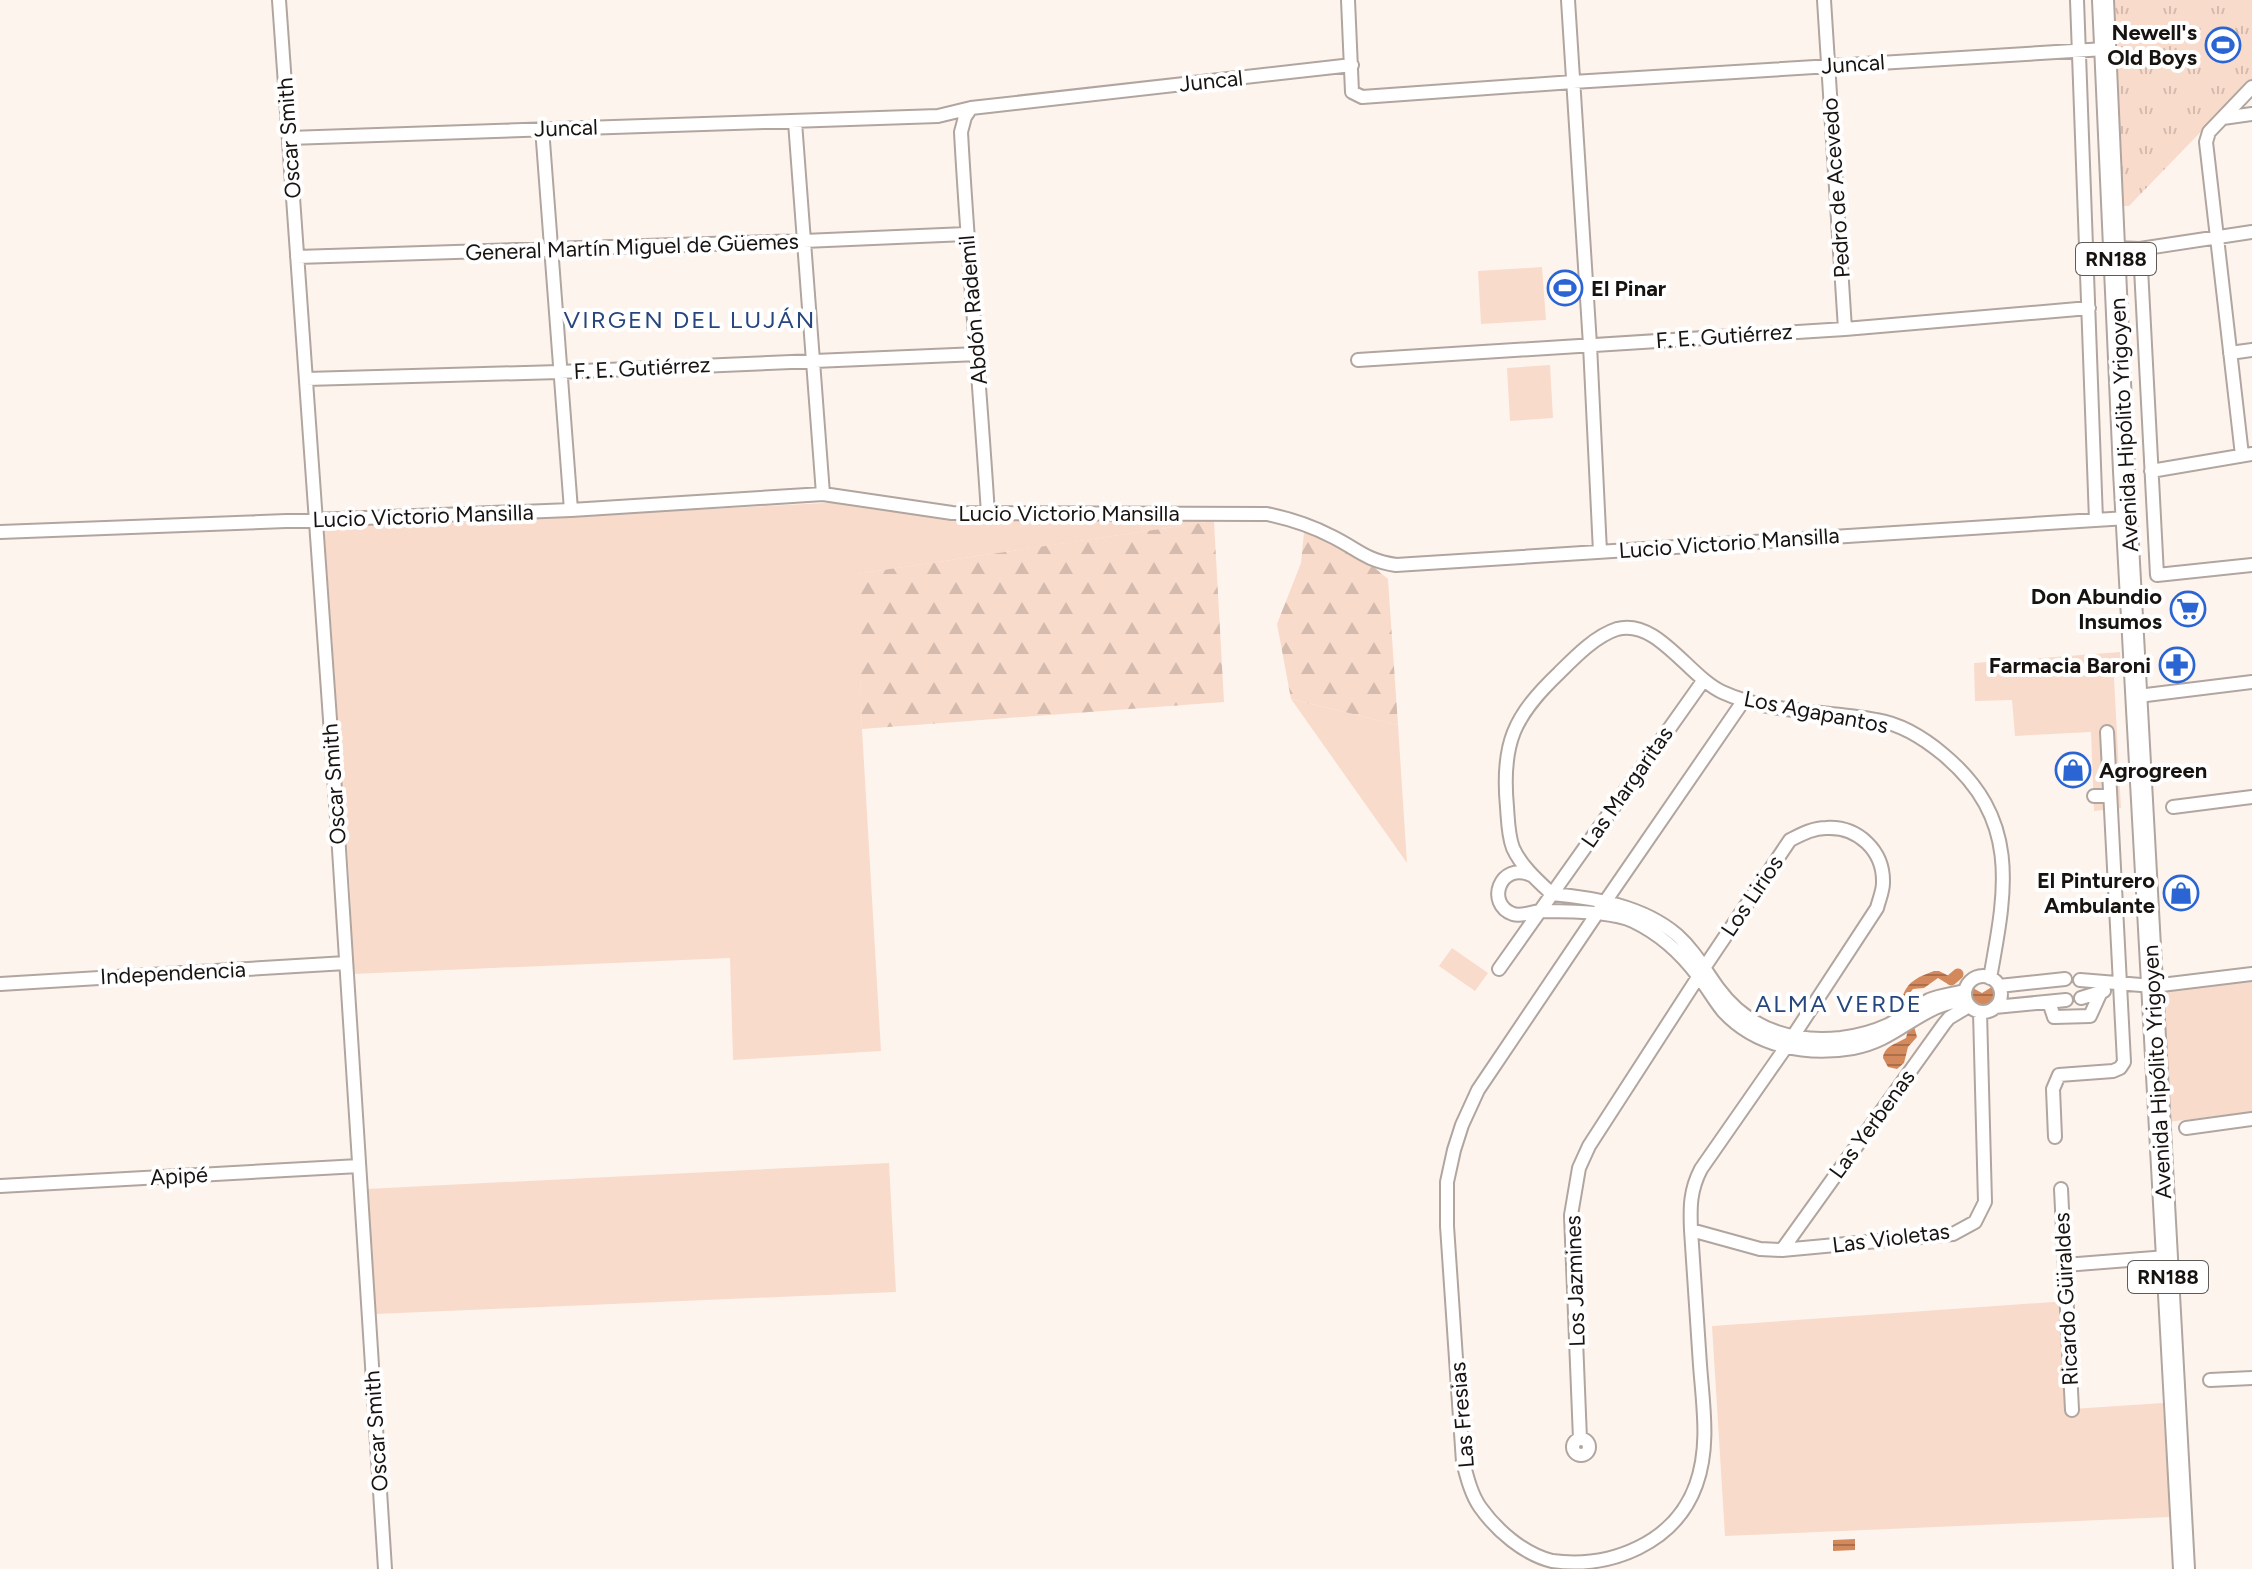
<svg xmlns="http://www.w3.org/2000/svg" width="2252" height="1569" font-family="Figtree,sans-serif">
<defs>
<pattern id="forest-firs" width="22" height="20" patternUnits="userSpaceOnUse" patternTransform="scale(2)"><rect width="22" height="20" fill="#f9dbcb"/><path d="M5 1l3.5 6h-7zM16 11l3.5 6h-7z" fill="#d5bbad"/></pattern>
<pattern id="park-tufts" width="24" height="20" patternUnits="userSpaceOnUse" patternTransform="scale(2)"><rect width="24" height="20" fill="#f9dbcb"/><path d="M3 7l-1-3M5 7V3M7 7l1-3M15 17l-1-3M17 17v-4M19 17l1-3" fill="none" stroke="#d5bbad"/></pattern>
<pattern id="water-rules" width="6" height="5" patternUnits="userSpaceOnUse" patternTransform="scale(2)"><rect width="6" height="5" fill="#d4895c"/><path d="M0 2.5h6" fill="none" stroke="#ab6f4b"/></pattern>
</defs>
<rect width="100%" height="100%" fill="#fef4ee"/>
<path fill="#f9dbcb" d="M1542 267 1546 320 1481 324 1478 271Z
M1550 365 1553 418 1510 421 1507 368Z
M844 502 961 521H1214L857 574 862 729 881 1051 733 1060 730 958 353 974 350 889 324 527 467 522Z
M2120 652 2121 664 2114 678 2121 808 2094 811 2091 732 2015 736 2012 700 1975 701 1974 663Z
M1291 699 1398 725 1407 863Z
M1452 948 1488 973 1475 991 1439 966Z
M2252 980V1112L2167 1122 2162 992Z
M889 1163 896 1292 376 1314 366 1189Z
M2067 1301 2072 1409 2163 1403 2170 1517 1725 1536 1712 1326Z"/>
<path fill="url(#forest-firs)" d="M1214 521 1224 702 862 729 856 574Z
M1304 532 1369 563 1388 579 1398 725 1291 699 1277 624 1301 563Z"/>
<path fill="url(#park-tufts)" d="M2109 0H2252V79L2129 206H2118Z"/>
<path fill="url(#water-rules)" d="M1934 971H1939L1951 977 1952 982 1946 983 1938 978 1924 988 1913 989 1909 994 1912 1002 1907 1005 1903 995C1908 981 1920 976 1934 971Z
M1995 985 1996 997 1988 1004 1980 1005 1971 997V987L1982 993Z
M1914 1026 1917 1037 1908 1047 1904 1063 1897 1069 1888 1067 1883 1058C1884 1046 1896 1044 1906 1038L1908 1030Z
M1855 1539V1550L1833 1551V1540Z"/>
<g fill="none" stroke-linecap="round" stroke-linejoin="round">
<path stroke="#d4895c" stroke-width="11" d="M1951 980 1958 974"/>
<g stroke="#b1a59f" stroke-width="16">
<path id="street" d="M279 0 337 818 385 1569
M1348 0 1352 92 1362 97 1573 82 2105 49
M1568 0 1590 345 1600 552
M1824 0 1845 329
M2077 0 2096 520
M971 108 965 117 961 132C968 260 980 386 988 514
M2223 118 2252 114
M795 122 823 494
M542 128 571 510
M289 138 938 116 971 108 1352 65
M2115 248 2140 249 2252 232
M2140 249 2157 575 2252 565
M297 257 804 241 966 234
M2230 353 2252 350
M1358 360 1845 329 2089 308
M306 379 559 372 978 354
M2242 455 2206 142 2209 132 2252 87
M2151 471 2252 454
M0 532 571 510 823 494 952 513 1267 514C1291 519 1312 526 1333 537 1359 550 1365 560 1396 565L2127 518
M2138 696 2252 682
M2094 796H2110
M2173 807 2252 797
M1531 875C1500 861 1485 904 1513 914 1523 917 1532 911 1543 911 1565 911 1614 912 1633 921 1660 934 1681 953 1698 976 1707 987 1714 1000 1723 1011 1756 1047 1807 1056 1853 1048 1887 1042 1905 1022 1935 1008 1942 1005 1950 1003 1958 1001
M1499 969 1703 681
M1965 994a18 18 0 1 1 36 0a18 18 0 1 1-36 0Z
M2080 980 2153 986 2252 974
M0 984 346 963
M1999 986 2065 979
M1965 991C1953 994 1940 995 1929 1000 1915 1007 1902 1018 1888 1025 1873 1032 1857 1036 1841 1038 1791 1043 1748 1029 1718 988 1705 970 1694 950 1677 935 1643 906 1595 898 1552 894 1538 881 1521 866 1513 848 1508 835 1508 820 1507 807 1501 743 1514 716 1559 673 1574 658 1595 636 1617 629 1657 618 1688 676 1722 692 1770 714 1824 710 1876 720 1902 724 1925 739 1944 755 2021 820 2006 890 1990 978
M2081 998 2104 991
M2049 1002 2054 1017 2090 1016 2100 994
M1995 1007 2066 1000
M2186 1128 2252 1119
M2055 1137 2053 1089 2059 1075 2113 1071 2120 1068 2124 1062 2107 732
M0 1186 359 1166
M2061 1189 2072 1410
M1691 1230 1760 1249 1782 1250 1953 1234 1975 1222 1985 1202 1980 1012
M1782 1250 1944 1024 1949 1018 1969 1006
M2065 1265 2167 1257
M2210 1380 2252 1378
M1580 1439 1571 1215 1579 1168 1589 1146 1704 968 1790 840C1802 834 1813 828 1826 828 1858 826 1884 851 1883 883 1883 891 1879 900 1877 908L1786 1047 1701 1169C1690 1190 1690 1207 1691 1230 1694 1275 1697 1320 1700 1365 1703 1405 1710 1447 1696 1485 1675 1543 1611 1569 1552 1561 1524 1554 1497 1531 1480 1507 1471 1494 1467 1477 1463 1462L1447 1226V1182L1454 1150 1462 1125 1478 1090 1596 915 1744 700
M1573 1447a8 8 0 1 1 16 0a8 8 0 1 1-16 0Z"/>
</g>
<g stroke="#b1a59f" stroke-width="24">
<path id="primary" d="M2103 0 2124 471 2184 1569"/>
</g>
<use href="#street" stroke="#fff" stroke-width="12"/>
<use href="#primary" stroke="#fff" stroke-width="20"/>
</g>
<defs>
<g id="stadium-ring" transform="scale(1.8)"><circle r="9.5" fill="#fff" stroke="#2a65d3" stroke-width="1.5"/><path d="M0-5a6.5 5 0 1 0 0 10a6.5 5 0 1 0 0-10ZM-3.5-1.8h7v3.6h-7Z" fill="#2a65d3"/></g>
<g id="supermarket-ring" transform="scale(1.8)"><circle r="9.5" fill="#fff" stroke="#2a65d3" stroke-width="1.5"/><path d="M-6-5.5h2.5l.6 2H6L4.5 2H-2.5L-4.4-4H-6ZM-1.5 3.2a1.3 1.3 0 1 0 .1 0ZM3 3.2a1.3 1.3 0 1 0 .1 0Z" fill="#2a65d3"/></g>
<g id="pharmacy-ring" transform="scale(1.8)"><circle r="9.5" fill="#fff" stroke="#2a65d3" stroke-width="1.5"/><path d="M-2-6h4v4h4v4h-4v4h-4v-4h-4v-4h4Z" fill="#2a65d3"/></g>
<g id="shop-ring" transform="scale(1.8)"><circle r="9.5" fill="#fff" stroke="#2a65d3" stroke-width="1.5"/><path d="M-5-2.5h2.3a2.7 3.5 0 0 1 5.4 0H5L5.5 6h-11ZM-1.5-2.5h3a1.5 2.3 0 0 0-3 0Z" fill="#2a65d3"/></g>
</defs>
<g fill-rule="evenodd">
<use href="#stadium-ring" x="2223" y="45"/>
<use href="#stadium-ring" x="1565" y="288"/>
<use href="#supermarket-ring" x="2188" y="609"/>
<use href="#pharmacy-ring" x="2177" y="665"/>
<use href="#shop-ring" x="2073" y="770"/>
<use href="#shop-ring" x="2181" y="893"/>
</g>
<g text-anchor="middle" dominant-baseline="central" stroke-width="8" stroke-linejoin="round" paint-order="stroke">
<g fill="#fff" stroke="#5d5a58" stroke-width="2">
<rect x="2076" y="243" width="80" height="32" rx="6"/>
<rect x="2128" y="1261" width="80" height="32" rx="6"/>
</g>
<g font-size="20" font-weight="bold" fill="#171311">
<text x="2116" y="259">RN188</text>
<text x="2168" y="1277">RN188</text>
</g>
<g font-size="22" font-weight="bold" fill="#171311" stroke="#fff" text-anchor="end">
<text x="2197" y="32">Newell's<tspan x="2197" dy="25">Old Boys</tspan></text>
<text x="1591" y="288" text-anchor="start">El Pinar</text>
<text x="2162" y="596">Don Abundio<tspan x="2162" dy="25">Insumos</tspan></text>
<text x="2151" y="665">Farmacia Baroni</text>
<text x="2099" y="770" text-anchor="start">Agrogreen</text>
<text x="2155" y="880">El Pinturero<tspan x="2155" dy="25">Ambulante</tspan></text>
</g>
<g font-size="22" fill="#171311" stroke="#fff">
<text transform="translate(1853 64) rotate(-4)">Juncal</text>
<text transform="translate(1211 81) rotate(-6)">Juncal</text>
<text transform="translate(566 128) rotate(-2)">Juncal</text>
<text transform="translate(289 138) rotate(-94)">Oscar Smith</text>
<text transform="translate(1836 188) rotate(-94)">Pedro de Acevedo</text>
<text transform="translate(632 247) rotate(-2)">General Martín Miguel de Güemes</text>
<text transform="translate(973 310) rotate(-95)">Abdón Rademil</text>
<text transform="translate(1724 336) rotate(-4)">F. E. Gutiérrez</text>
<text transform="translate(642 368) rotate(-3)">F. E. Gutiérrez</text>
<text transform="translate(2124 425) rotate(-93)">Avenida Hipólito Yrigoyen</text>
<text x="1069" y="513">Lucio Victorio Mansilla</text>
<text transform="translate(423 516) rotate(-2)">Lucio Victorio Mansilla</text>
<text transform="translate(1729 543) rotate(-4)">Lucio Victorio Mansilla</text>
<text transform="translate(1816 712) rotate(11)">Los Agapantos</text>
<text transform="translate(334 784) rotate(-94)">Oscar Smith</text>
<text transform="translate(1627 787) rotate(-55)">Las Margaritas</text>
<text transform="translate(1752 896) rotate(-56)">Los Lirios</text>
<text transform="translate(173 973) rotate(-3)">Independencia</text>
<text transform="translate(2157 1072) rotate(-93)">Avenida Hipólito Yrigoyen</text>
<text transform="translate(1872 1124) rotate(-54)">Las Yerbenas</text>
<text transform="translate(179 1176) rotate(-3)">Apipé</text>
<text transform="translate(1891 1238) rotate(-7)">Las Violetas</text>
<text transform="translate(1575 1281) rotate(-92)">Los Jazmines</text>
<text transform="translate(2066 1299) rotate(-93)">Ricardo Güiraldes</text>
<text transform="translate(1462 1415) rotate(-95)">Las Fresias</text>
<text transform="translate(376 1431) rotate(-94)">Oscar Smith</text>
</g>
<g font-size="24" letter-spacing="2" fill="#27467d" stroke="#fff">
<text x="690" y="319">VIRGEN DEL LUJÁN</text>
<text x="1839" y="1003">ALMA VERDE</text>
</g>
</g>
</svg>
